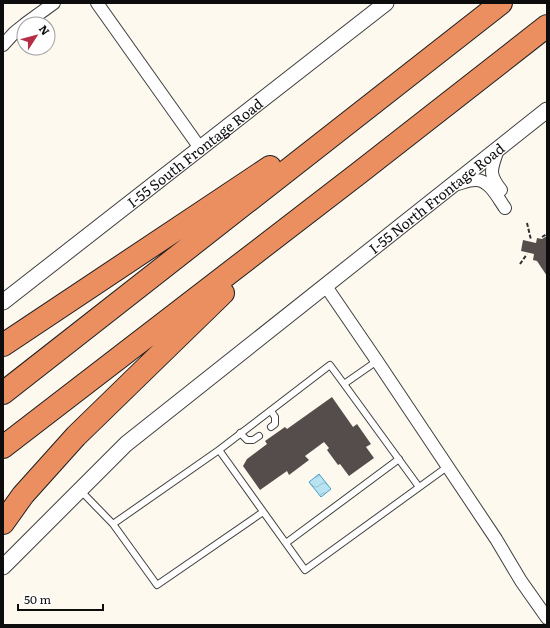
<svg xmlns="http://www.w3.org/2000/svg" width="550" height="628" font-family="Literata,serif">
<defs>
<pattern id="water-waves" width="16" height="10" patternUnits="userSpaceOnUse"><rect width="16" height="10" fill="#b7e3f2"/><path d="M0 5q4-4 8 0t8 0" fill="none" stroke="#9cc2ce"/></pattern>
</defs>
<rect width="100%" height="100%" fill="#fef9ef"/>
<path fill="url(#water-waves)" stroke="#42a0c5" d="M319 474 331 489 321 497 309 482Z"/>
<path fill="#554d4b" d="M547 236V276L537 261 533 260 534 254 521 251 523 240 536 243 537 238 542 239Z
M332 397 353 427 357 424 371 444 366 447 374 458 349 476 340 464 338 465 327 450 329 448 324 442 305 456 309 460 289 475 287 471 260 490 243 466 247 459 267 444 265 441 285 427 287 429Z"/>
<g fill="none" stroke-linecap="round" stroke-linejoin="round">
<g stroke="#404040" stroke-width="8">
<path id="service" d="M377 361 344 384 330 365 219 450 305 570 447 467
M344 384 419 487
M271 411 275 417V424L271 427
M240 433 247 440H253L259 436
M219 450 113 524 157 585 263 512
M80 490 113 524
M286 543 399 459"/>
</g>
<g stroke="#404040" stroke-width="14">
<path id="minor" d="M97 3 200 148
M25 24 54 3
M3 45 14 33 24 25
M498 149C492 169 487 172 501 190
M453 185C460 184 468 180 475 180 489 179 498 198 505 208
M325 285 377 361 496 539 521 581 547 618"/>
</g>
<g stroke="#404040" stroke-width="17">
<g id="tertiary">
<path id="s1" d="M3 302 386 3"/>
<path id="s2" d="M3 567 126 444 547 110"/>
</g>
</g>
<g stroke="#1e1e1e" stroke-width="24">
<path id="motorway" d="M3 345 270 167
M3 393 501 3
M3 447 359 173 547 26
M3 523 23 495 76 436 223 293"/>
</g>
<path stroke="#2f2f2f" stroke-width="2" stroke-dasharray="4 2" stroke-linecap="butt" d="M527 223 531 240
M542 237 547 234
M520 264 527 254"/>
<use href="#service" stroke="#fff" stroke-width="6"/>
<use href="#minor" stroke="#fff" stroke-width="12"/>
<use href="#tertiary" stroke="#fff" stroke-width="15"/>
<use href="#motorway" stroke="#eb8f60" stroke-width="22"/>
</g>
<g text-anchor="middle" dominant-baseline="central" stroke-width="4" stroke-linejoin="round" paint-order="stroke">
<g font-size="14" fill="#0d0d0d" stroke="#fff">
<text stroke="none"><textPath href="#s1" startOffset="243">I-55 South Frontage Road</textPath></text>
<text stroke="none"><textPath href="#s2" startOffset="570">I-55 North Frontage Road</textPath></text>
</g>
</g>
<rect width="550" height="628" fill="none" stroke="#0d0d0d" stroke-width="8"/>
<g transform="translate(36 36) rotate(54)"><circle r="19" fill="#ffffff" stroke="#9e9e9e"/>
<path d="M0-3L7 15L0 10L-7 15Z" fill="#b52e45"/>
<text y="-6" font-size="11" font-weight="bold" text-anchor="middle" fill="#0d0d0d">N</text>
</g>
<path d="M18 604v6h85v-6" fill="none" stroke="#0d0d0d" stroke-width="2"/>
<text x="24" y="604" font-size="12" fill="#0d0d0d" stroke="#ffffff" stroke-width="3" paint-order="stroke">50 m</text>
</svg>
